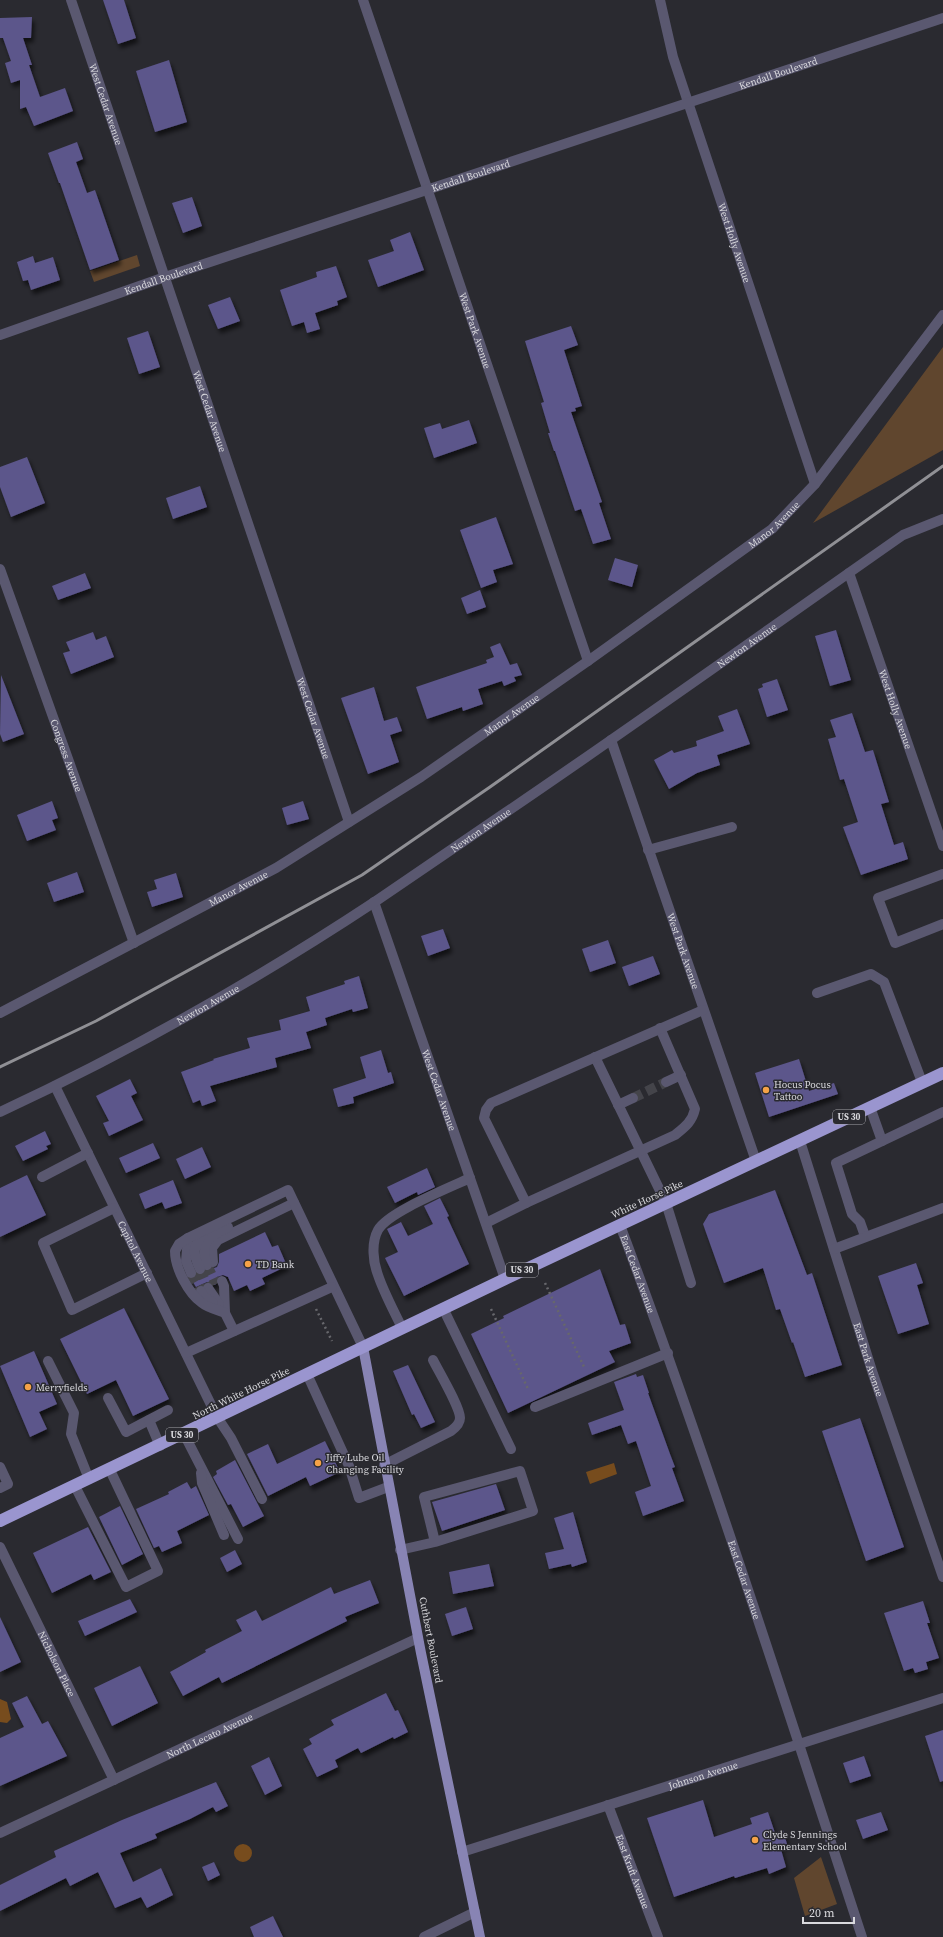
<svg xmlns="http://www.w3.org/2000/svg" width="943" height="1937" font-family="'Source Serif 4',serif">
<defs>
<filter id="shadow"><feDropShadow dx="2.5" dy="4.5" stdDeviation="2" flood-color="#0009"/></filter>
</defs>
<rect width="100%" height="100%" fill="#2a2a30"/>
<path fill="#60462e" d="M137 255 140 266 94 282 90 271Z
M943 347V450L813 523Z
M821 1857 837 1904 805 1916 794 1878Z"/>
<path fill="#774c1d" d="M614 1463 617 1474 590 1484 586 1472Z
M0 1699 7 1702 11 1719 7 1723 0 1722Z
M234 1853a9 9 0 1 1 18 0a9 9 0 1 1-18 0Z"/>
<path fill="#5c568b" filter="url(#shadow)" d="M103 0H124L136 38 118 44Z
M32 17 31 38H23L32 65H29L40 97 65 88 73 111 34 126 26 107 20 109V80L11 83 5 63 11 61 3 38H0V18Z
M169 60 187 122 155 132 136 71Z
M77 142 83 159 76 162 87 193 95 190 119 260 90 270 60 183H59L48 153Z
M192 197 202 226 183 233 172 203Z
M410 232 424 270 378 287 368 260 394 251 390 240Z
M33 256 35 263 53 257 60 280 31 290 28 280 23 281 17 262Z
M336 266 347 297 337 301 338 305 315 313 320 329 307 333 304 322 292 326 280 290 317 277 316 272Z
M230 297 240 321 218 329 208 305Z
M571 326 578 345 564 350 582 406 575 408 576 411 571 412 602 502 599 503 611 539 593 544 581 509 575 511 555 451H554L548 433H550L541 403 544 402 525 341Z
M148 331 160 367 139 374 127 338Z
M469 420 477 443 434 458 424 428 440 423 442 429Z
M27 457 45 503 11 517 0 487V467Z
M200 486 207 507 173 519 166 498Z
M496 517 513 564 493 570 497 582 481 588 460 530Z
M615 558 638 565 632 587 608 580Z
M85 573 91 588 58 600 52 586Z
M480 590 486 607 467 614 461 598Z
M836 630 851 680 830 686 815 636Z
M93 632 96 640 106 636 114 657 71 674 63 653 70 651 66 642Z
M500 643 510 665 517 663 522 675 514 677 516 681 504 686 502 681 478 689 483 704 463 711 462 707 427 719 416 687 487 663 486 660 494 657 490 647Z
M1 675 24 734 3 742 0 734Z
M777 679 788 710 767 717 758 689 763 687 762 684Z
M374 687 384 721 397 717 402 731 390 735 399 762 368 774 341 698Z
M737 709 750 744 717 755 720 765 697 773 669 789 654 760 672 750 674 753 697 746 696 741 724 731 718 716Z
M852 713 865 752 873 750 889 802 881 804 894 845 903 842 908 859 861 875 843 827 858 822 844 779 840 780 828 739 836 737 830 720Z
M52 801 58 818 52 820 56 830 27 841 17 815Z
M303 801 309 819 287 825 282 808Z
M77 872 84 892 54 902 47 883Z
M176 873 183 897 152 907 147 892 157 889 154 880Z
M443 929 450 948 428 956 421 936Z
M608 940 616 963 590 972 582 949Z
M653 956 660 974 629 986 622 967Z
M359 976 368 1008 353 1012 352 1009 325 1018 327 1025 306 1032 311 1048 275 1058 277 1067 210 1086 216 1101 202 1106 200 1100 193 1103 181 1072 214 1060 213 1059 250 1048 247 1038 281 1030 279 1020 310 1011 306 997 345 984 344 981Z
M381 1050 388 1073 391 1072 394 1083 353 1097 354 1103 338 1107 333 1089 366 1078 360 1057Z
M799 1059 809 1091 834 1083 838 1094 769 1117 755 1073Z
M130 1079 137 1093 131 1096 143 1120 109 1136 103 1123 109 1121 96 1096Z
M45 1131 51 1144 46 1146 48 1149 23 1161 15 1146Z
M153 1143 160 1158 126 1173 119 1158Z
M202 1147 211 1167 185 1179 176 1159Z
M427 1168 435 1187 418 1195 417 1192 395 1203 387 1187Z
M27 1175 46 1215 0 1237V1188Z
M173 1180 182 1203 165 1209 162 1202 145 1209 139 1194Z
M775 1190 807 1275 812 1273 842 1365 805 1377 793 1342 792 1343 780 1309 776 1310 763 1268 724 1283 703 1224 709 1214Z
M440 1198 449 1216 447 1217 469 1264 404 1296 385 1258 398 1252 387 1229 401 1222 408 1236 433 1224 424 1206Z
M265 1232 272 1247 278 1245 287 1266 262 1278 265 1284 250 1291 247 1285 234 1291 228 1277 223 1275 217 1277 216 1284 214 1285 207 1282 196 1287 191 1279H194L197 1275H202L206 1271 217 1267 219 1262V1254Z
M916 1263 923 1283 917 1285 929 1324 898 1334 878 1276Z
M600 1269 620 1325 625 1324 631 1343 609 1351 615 1362 508 1413 471 1334 504 1318 503 1316Z
M124 1308 169 1399 133 1416 116 1380 87 1394 60 1339Z
M34 1351 57 1404 39 1412 47 1429 30 1437 0 1366Z
M408 1365 435 1422 421 1428 414 1414 412 1415 393 1371Z
M636 1374 637 1377 643 1375 649 1393H648L670 1454 675 1467 672 1468 684 1501 643 1516 635 1492 651 1486 636 1441 628 1444 621 1425 592 1435 588 1423 624 1410 614 1382Z
M860 1418 904 1547 866 1561 822 1431Z
M325 1441 340 1472 310 1486 306 1477 268 1496 247 1454 268 1444 277 1464Z
M235 1460 264 1516 243 1527 231 1504 228 1505 213 1477 217 1474 216 1471Z
M187 1482 191 1489 196 1486 209 1515 177 1531 182 1543 162 1552 159 1546 154 1548 136 1509 169 1494 168 1492Z
M496 1484 505 1510 442 1531 432 1502Z
M120 1506 143 1554 122 1565 99 1517Z
M573 1512 587 1562 572 1567 571 1564 549 1569 545 1553 564 1549 554 1518Z
M88 1527 111 1572 94 1580 91 1574 52 1593 33 1553Z
M235 1550 242 1564 227 1572 220 1558Z
M489 1564 494 1586 453 1594 449 1572Z
M370 1580 379 1603 345 1617 347 1621 222 1683 219 1677 183 1696 170 1672 206 1652 205 1650 242 1631 236 1620 256 1610 262 1621 331 1587 334 1594Z
M130 1599 137 1612 85 1636 78 1621Z
M923 1601 930 1623H927L939 1658 926 1662 928 1669 915 1673 913 1668 904 1671 884 1613Z
M466 1607 473 1629 452 1636 445 1614Z
M0 1617 21 1662 0 1672Z
M140 1666 158 1703 112 1726 94 1688Z
M386 1693 395 1711 398 1710 408 1732 394 1739 393 1737 361 1753 358 1748 335 1760 338 1767 317 1777 303 1749 312 1744 309 1739 334 1725 331 1720Z
M27 1696 42 1724 48 1721 67 1756 0 1786V1738L24 1727 12 1703Z
M943 1730V1781L940 1782 925 1736Z
M864 1756 871 1776 850 1783 843 1763Z
M269 1757 282 1786 265 1795 251 1766Z
M216 1782 228 1806 216 1812 213 1807 190 1819 155 1834 157 1838 120 1853 133 1882 161 1868 173 1895 147 1908 141 1897 115 1908 98 1872 70 1886 66 1878 0 1911V1885L56 1857 54 1851 122 1820Z
M703 1800 714 1837 752 1824 750 1818 768 1812 775 1833 783 1830 787 1844 780 1846 786 1867 769 1874 767 1868 735 1878 734 1876 674 1897 647 1818Z
M881 1812 888 1830 863 1839 856 1820Z
M214 1862 220 1875 208 1881 202 1867Z
M273 1916 283 1937H254L250 1927Z"/>
<g fill="none" stroke-linecap="round" stroke-linejoin="round">
<path stroke="#44444a" stroke-width="10" stroke-dasharray="10 5" stroke-linecap="butt" d="M633 1098 666 1082
M207 1265 216 1284
M200 1269 208 1288
M191 1273 201 1291"/>
<path stroke="#67676c" stroke-width="2.5" stroke-dasharray="2 3" stroke-linecap="butt" d="M545 1283 585 1369
M316 1309 332 1341
M491 1309 528 1389"/>
<g stroke="#5a5870" stroke-width="10">
<path id="s1" d="M71 0 349 822"/>
<path id="s2" d="M363 0 588 661"/>
<path id="s3" d="M660 0 673 57 815 484"/>
<path id="s4" d="M0 335 165 277 943 18"/>
<path id="s5" d="M0 569 134 943"/>
<path id="s6" d="M849 573 943 846"/>
<path id="s7" d="M611 740 756 1161"/>
<path d="M648 850 732 827"/>
<path d="M943 874 878 898 895 943 943 924"/>
<path id="s8" d="M374 902 505 1279"/>
<path d="M817 993 871 974 884 982 922 1082"/>
<path id="s9" d="M0 1013 276 868 421 777 588 661 772 529 815 484 943 315"/>
<path d="M595 1057 666 1203 691 1283"/>
<path d="M666 1082 681 1075"/>
<path id="s10" d="M55 1086 217 1417 231 1438 262 1499"/>
<path d="M618 1105 633 1098"/>
<path d="M870 1107 882 1141"/>
<path id="s11" d="M0 1112C129 1052 258 979 376 901 419 872 462 842 505 813 639 722 770 628 903 535L943 519"/>
<path id="s12" d="M800 1141 873 1374 943 1577"/>
<path d="M42 1177 88 1153"/>
<path d="M526 1203 675 1135C685 1127 692 1122 695 1109L660 1028"/>
<path d="M114 1208 43 1243 72 1310 147 1273"/>
<path d="M486 1223 526 1203 484 1118 486 1110 491 1103 703 1010"/>
<path id="s13" d="M620 1225C708 1460 784 1699 862 1937"/>
<path d="M865 1236 860 1222 852 1214 836 1163 943 1112"/>
<path d="M188 1238 186 1261 191 1273"/>
<path d="M834 1249 943 1208"/>
<path d="M213 1262 212 1248 218 1240 294 1203"/>
<path d="M207 1265C199 1242 208 1237 228 1227"/>
<path d="M200 1269C192 1253 193 1246 204 1232"/>
<path d="M222 1281 224 1286 225 1313"/>
<path d="M208 1288 219 1304"/>
<path d="M201 1291 204 1297 213 1303"/>
<path d="M443 1308 511 1449"/>
<path d="M402 1328C394 1311 384 1293 378 1275 373 1262 371 1243 378 1230 388 1212 449 1188 470 1178"/>
<path d="M234 1331 225 1313C218 1310 208 1308 202 1303 188 1293 175 1268 175 1251L179 1244 188 1238 288 1190 363 1347"/>
<path d="M186 1353 332 1287"/>
<path d="M48 1361 74 1413 71 1434 89 1479"/>
<path d="M307 1374 349 1466 359 1498 388 1487"/>
<path d="M108 1398 126 1432 168 1410"/>
<path d="M535 1407 668 1353"/>
<path d="M149 1420 160 1446"/>
<path d="M184 1434 238 1539"/>
<path d="M384 1465 451 1431C455 1428 460 1424 460 1418 460 1407 439 1372 433 1360"/>
<path d="M0 1467 8 1484 0 1488"/>
<path d="M201 1473 202 1483 224 1535"/>
<path d="M75 1486 126 1587 158 1571 110 1470"/>
<path id="s14" d="M0 1547 114 1780"/>
<path d="M400 1550 435 1542 533 1511 520 1471 424 1497 435 1542"/>
<path id="s15" d="M608 1805 658 1937"/>
<path id="s16" d="M0 1833 418 1638"/>
<path id="s17" d="M462 1852 943 1698"/>
<path d="M424 1937 475 1912"/>
</g>
<path stroke="#8884b4" stroke-width="10" d="M363 1347 421 1653 480 1937"/>
<path stroke="#9a95cf" stroke-width="12" d="M0 1521 505 1279 943 1073"/>
<path stroke="#909095" stroke-width="3" d="M0 1067 96 1021 362 875 490 787 943 466"/>
</g>
<g fill="#f6a247" stroke="#2a2a30" stroke-width="1.5">
<circle cx="766" cy="1090" r="4"/>
<circle cx="248" cy="1264" r="4"/>
<circle cx="28" cy="1387" r="4"/>
<circle cx="318" cy="1463" r="4"/>
<circle cx="755" cy="1840" r="4"/>
</g>
<g text-anchor="middle" dominant-baseline="central" stroke-width="3" stroke-linejoin="round" paint-order="stroke">
<g fill="#2a2a30" stroke="#a4a4a9" stroke-width="1">
<rect x="833" y="1110" width="32" height="14" rx="3"/>
<rect x="506" y="1263" width="32" height="14" rx="3"/>
<rect x="166" y="1428" width="32" height="14" rx="3"/>
</g>
<g font-size="9" font-weight="bold" fill="#d9d9dd">
<text x="849" y="1117">US 30</text>
<text x="522" y="1270">US 30</text>
<text x="182" y="1435">US 30</text>
</g>
<g font-size="10" fill="#d9d9dd" stroke="#2a2a30">
<text stroke="none"><textPath href="#s4" startOffset="821">Kendall Boulevard</textPath></text>
<text stroke="none"><textPath href="#s1" startOffset="110">West Cedar Avenue</textPath></text>
<text stroke="none"><textPath href="#s4" startOffset="497">Kendall Boulevard</textPath></text>
<text stroke="none"><textPath href="#s3" startOffset="254">West Holly Avenue</textPath></text>
<text stroke="none"><textPath href="#s4" startOffset="173">Kendall Boulevard</textPath></text>
<text stroke="none"><textPath href="#s2" startOffset="349">West Park Avenue</textPath></text>
<text stroke="none"><textPath href="#s1" startOffset="434">West Cedar Avenue</textPath></text>
<text stroke="none"><textPath href="#s9" startOffset="917">Manor Avenue</textPath></text>
<text stroke="none"><textPath href="#s11" startOffset="882">Newton Avenue</textPath></text>
<text stroke="none"><textPath href="#s6" startOffset="144">West Holly Avenue</textPath></text>
<text stroke="none"><textPath href="#s9" startOffset="593">Manor Avenue</textPath></text>
<text stroke="none"><textPath href="#s1" startOffset="758">West Cedar Avenue</textPath></text>
<text stroke="none"><textPath href="#s5" startOffset="198">Congress Avenue</textPath></text>
<text stroke="none"><textPath href="#s11" startOffset="558">Newton Avenue</textPath></text>
<text stroke="none"><textPath href="#s9" startOffset="269">Manor Avenue</textPath></text>
<text stroke="none"><textPath href="#s7" startOffset="223">West Park Avenue</textPath></text>
<text stroke="none"><textPath href="#s11" startOffset="234">Newton Avenue</textPath></text>
<text stroke="none"><textPath href="#s8" startOffset="199">West Cedar Avenue</textPath></text>
<text transform="translate(647 1199) rotate(-25)">White Horse Pike</text>
<text stroke="none"><textPath href="#s10" startOffset="184">Capitol Avenue</textPath></text>
<text stroke="none"><textPath href="#s13" startOffset="52">East Cedar Avenue</textPath></text>
<text stroke="none"><textPath href="#s12" startOffset="229">East Park Avenue</textPath></text>
<text transform="translate(241 1393) rotate(-26)">North White Horse Pike</text>
<text stroke="none"><textPath href="#s13" startOffset="376">East Cedar Avenue</textPath></text>
<text transform="translate(431 1640) rotate(79)">Cuthbert Boulevard</text>
<text stroke="none"><textPath href="#s14" startOffset="130">Nicholson Place</textPath></text>
<text stroke="none"><textPath href="#s16" startOffset="231">North Lecato Avenue</textPath></text>
<text stroke="none"><textPath href="#s17" startOffset="253">Johnson Avenue</textPath></text>
<text stroke="none"><textPath href="#s15" startOffset="71">East Kraft Avenue</textPath></text>
</g>
<g font-size="10" fill="#d9d9dd" stroke="#2a2a30" text-anchor="start">
<text x="774" y="1084">Hocus Pocus<tspan x="774" dy="12">Tattoo</tspan></text>
<text x="256" y="1264">TD Bank</text>
<text x="36" y="1387">Merryfields</text>
<text x="326" y="1457">Jiffy Lube Oil<tspan x="326" dy="12">Changing Facility</tspan></text>
<text x="763" y="1834">Clyde S Jennings<tspan x="763" dy="12">Elementary School</tspan></text>
</g>
</g>
<path d="M803 1917v6h51v-6" fill="none" stroke="#d9d9dd" stroke-width="2"/>
<text x="809" y="1917" font-size="12" fill="#d9d9dd" stroke="#2a2a30" stroke-width="3" paint-order="stroke">20 m</text>
</svg>
